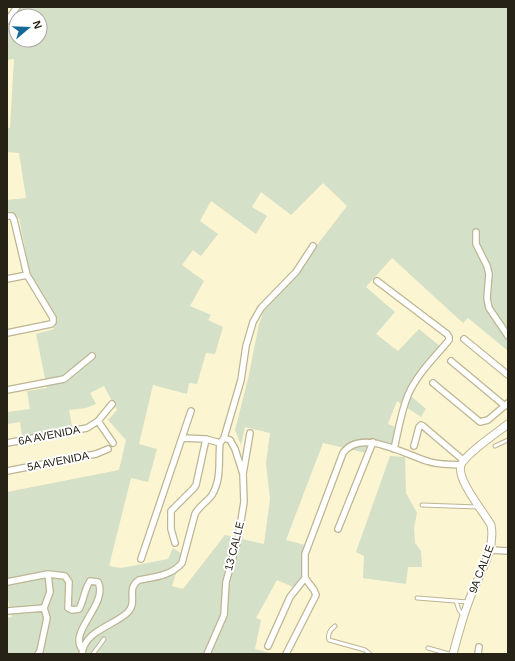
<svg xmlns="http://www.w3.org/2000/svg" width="515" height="661" font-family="Arial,sans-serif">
<rect width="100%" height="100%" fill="#fcf5d1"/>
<path fill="#d4e0c8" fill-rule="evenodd" d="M7 7H508V351L468 318 463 323 392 258 366 287 395 312 376 334 398 351 419 329 441 347 405 391 426 409 421 417 397 401 388 424 395 427 391 447 370 440 366 453 323 443 286 540 305 545 302 564V577L293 587 277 580 256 618 261 620 255 649 274 654H7V618L12 617 7 595V492L119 470 126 440 108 420 117 410 104 386 90 393 96 404 86 408 69 410 72 426 22 437 20 422 7 424V412L30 409 27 391 47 388 36 334 54 329 32 284 19 218 7 219V200L26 198 19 153 7 152V128H10L14 59 7 60V29L16 16V40H40V16H16L20 11ZM323 183 347 206 317 245 267 303 259 324 248 379 235 430 241 445 245 427 270 433 266 463 270 499 264 544 225 535 183 589 172 586 182 554 173 548 168 559 121 568 109 566 131 478 148 482 157 449 139 444 153 385 187 394 189 383 197 384 206 353 215 354 223 327 208 320 211 315 190 306 204 281 182 265 193 250 201 256 218 234 200 221 211 201 256 234 267 216 252 207 261 192 291 215Z
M390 456 405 457 406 493 417 513 414 528 415 543 421 551 422 567H408L406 584 363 578 364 556 356 552Z"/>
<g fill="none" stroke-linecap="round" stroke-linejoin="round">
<g stroke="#bdb593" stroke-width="5">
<path id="service" d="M495 446 508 440
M422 505 478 507
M417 598 468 602
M456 601 459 610 463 615
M335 626C330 630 327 634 329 640L365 650 370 654
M428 648 449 654
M93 654 104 639"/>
</g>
<g stroke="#bdb593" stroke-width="8">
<path id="minor" d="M7 21 17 7
M7 216H12L14 220 27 275 53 318V322L51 324 7 333
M476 232V244L487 266 489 274 487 298 489 308 508 336
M7 279 27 275
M377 281 447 334 449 337V340C435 357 417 374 408 395 401 412 398 432 394 449
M464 339 508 375
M451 361 505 406
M433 383 480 422 488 420 508 403
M7 390 64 379 92 356
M98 421 113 443
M182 438 206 439 220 443 224 438 230 440 235 449 243 474 244 502 238 539 226 582 224 615 207 654
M224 438 241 380 246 346 253 322 261 308 296 272 313 246
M7 443 87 428 98 421 112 404
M414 446 419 427 421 425 423 426 463 460
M7 471 96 454 108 449
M243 474 250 433
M338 529 373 442
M175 543 171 529V511L193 489 196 485 206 439
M490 550 508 551
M141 559 191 411
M7 582 48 574 65 576 69 582 68 608 72 610 79 609C84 600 84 590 90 581L98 582C109 603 68 632 82 649
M44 608 50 592 48 574
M7 611 44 608
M268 646 290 597 305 578
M38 654 40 651 47 618 44 608
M82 654C84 631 113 626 127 613 139 602 125 589 139 580 154 577 171 576 182 563L195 514C199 506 207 502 212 495 222 478 218 461 220 443
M286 654 316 595 314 590 305 578V554L343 453C361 428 404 454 427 461 438 465 449 464 461 465
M478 654 479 647"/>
</g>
<g stroke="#bdb593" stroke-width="9">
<path id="tertiary" d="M453 654C458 635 463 616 470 598 479 574 496 550 491 525 483 511 456 479 461 465 465 454 498 432 508 424"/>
</g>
<use href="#service" stroke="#fff" stroke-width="3"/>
<use href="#minor" stroke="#fff" stroke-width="5.5"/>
<use href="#tertiary" stroke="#fff" stroke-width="7"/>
</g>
<g text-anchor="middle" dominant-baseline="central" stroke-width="4" stroke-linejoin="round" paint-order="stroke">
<g font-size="11" fill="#262316" stroke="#fff">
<text transform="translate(49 435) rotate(-11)">6A AVENIDA</text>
<text transform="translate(58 461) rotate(-11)">5A AVENIDA</text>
<text transform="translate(234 546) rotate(-76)">13 CALLE</text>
<text transform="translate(481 569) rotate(-69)">9A CALLE</text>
</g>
</g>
<rect width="515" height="661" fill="none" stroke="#262316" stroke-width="16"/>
<g transform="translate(28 28) rotate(71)"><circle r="19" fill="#ffffff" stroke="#a8a7a2"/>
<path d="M0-3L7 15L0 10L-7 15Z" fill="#14699a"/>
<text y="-6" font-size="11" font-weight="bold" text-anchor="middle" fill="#262316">N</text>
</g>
</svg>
